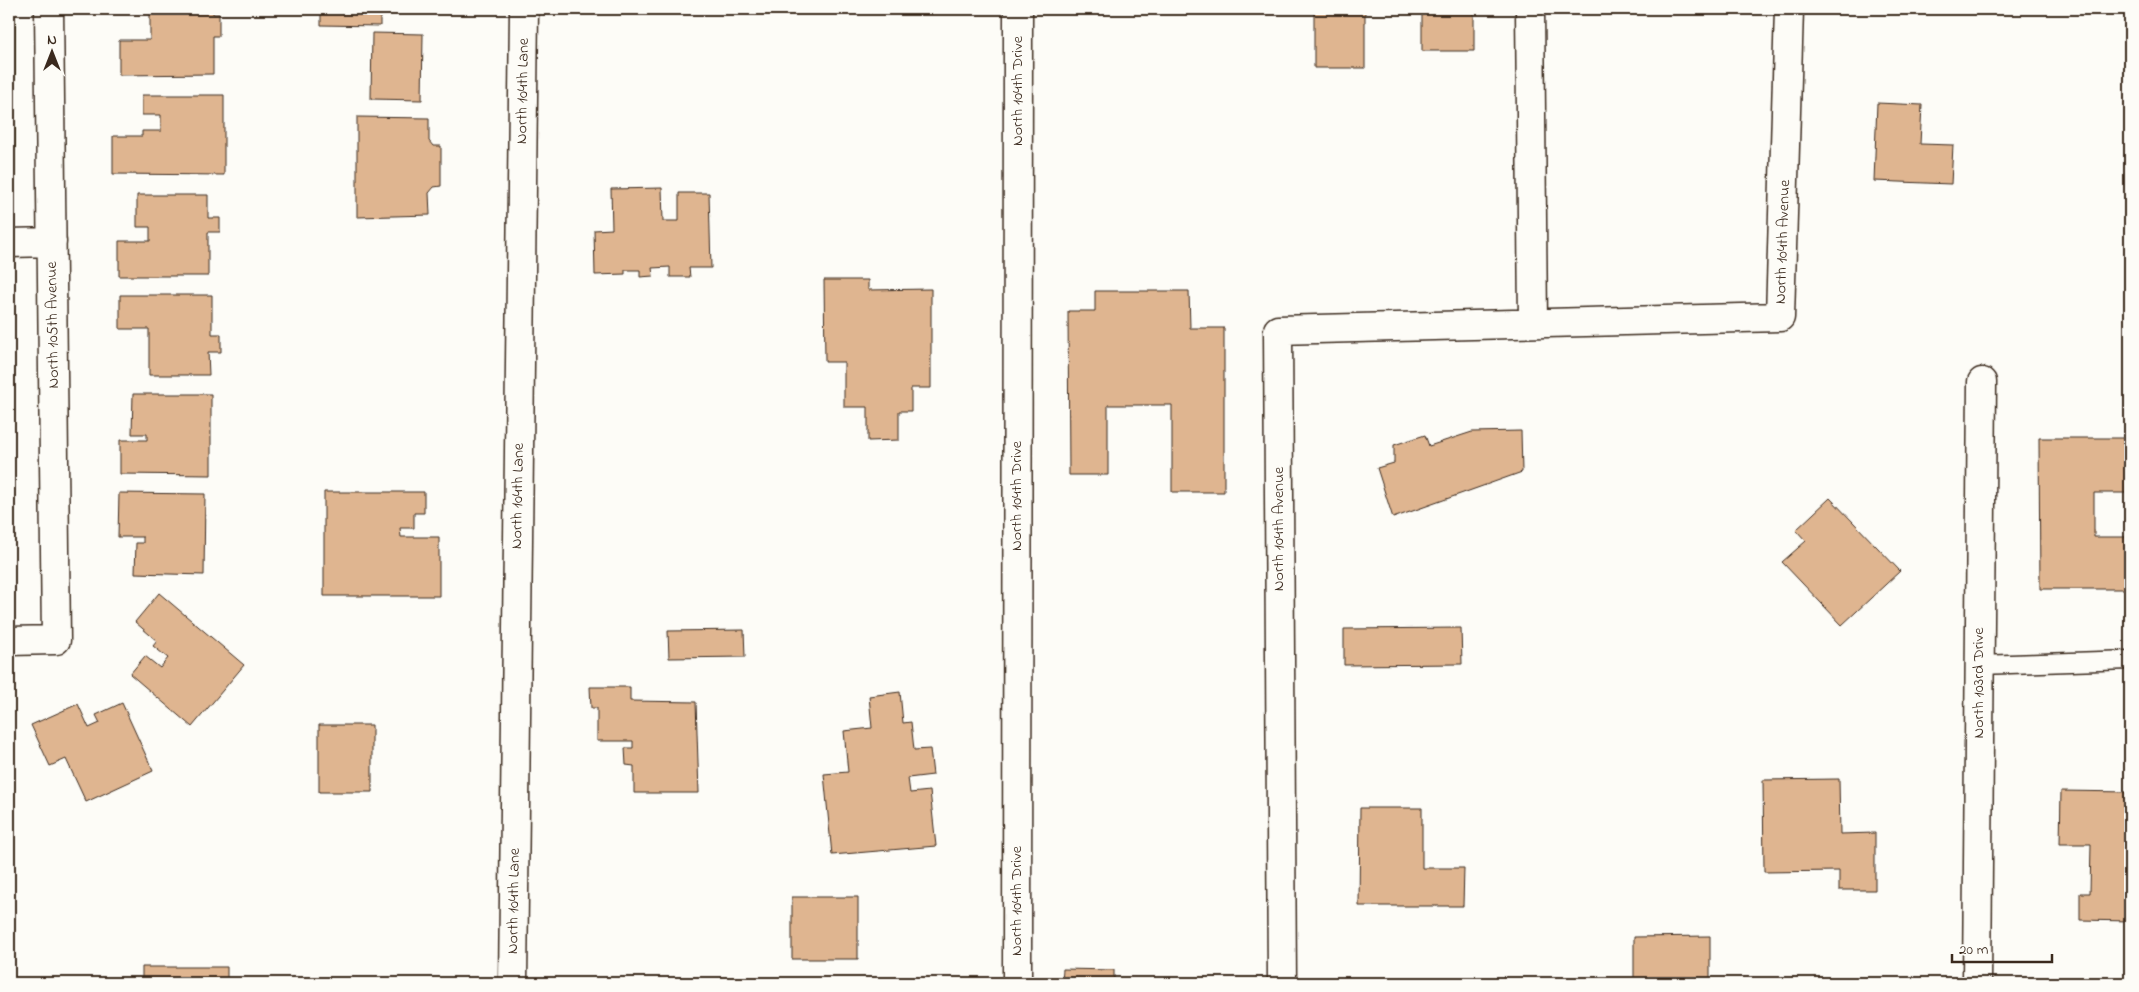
<svg xmlns="http://www.w3.org/2000/svg" width="2139" height="992" font-family="'Indie Flower',sans-serif">
<rect width="100%" height="100%" fill="#fdfcf7"/>
<filter id="ink" filterUnits="userSpaceOnUse"><feTurbulence type="fractalNoise" baseFrequency=".02" numOctaves="2"/><feDisplacementMap in="SourceGraphic" scale="10" xChannelSelector="R" yChannelSelector="G"/><feConvolveMatrix kernelMatrix="1 2 1 2 8 2 1 2 1" color-interpolation-filters="sRGB"/></filter>
<g filter="url(#ink)">
<path fill="#b6d58e" stroke="#788056" d="M9 9H15V181L9 198Z"/>
<path fill="#dfb590" stroke="#3b2a1e" d="M150 9H213V14H219V36H213V74L119 75V40H150Z
M321 9H380V26L321 25Z
M1314 9H1365V68H1314Z
M1422 9H1474V51H1422Z
M372 33 423 34 422 100 371 99Z
M142 95H224V175L113 174V136H142V131H161V115H142Z
M1877 103 1922 105 1920 144 1953 145 1951 184 1874 181Z
M357 117 429 118V141L433 146H441V186L434 187 429 193 430 215 357 217Z
M662 188 663 221H679V193H709L711 268H689L690 277H670V267L652 268 653 276 640 277V270H625V274L595 275 594 230 612 229 611 189Z
M137 195H208V218H220V232H208V276H119V241H150V227H137Z
M824 280H868V290L931 289V388H911V411H899V440L868 441V407H844V362H825Z
M1095 291H1189L1190 328H1224V492H1172V405H1108V475H1069L1068 311H1095Z
M120 295H212V334H221V352H208L209 375H149V329H120Z
M133 394H211V475L120 474V440H147V434H132Z
M1521 431 1522 472 1393 518 1377 468 1394 463V445L1425 435 1429 446 1472 432Z
M2039 438H2130V493H2094V537H2130V589H2040Z
M324 492H424V513H414V528H400L401 537H439V596H324Z
M119 493 205 494 204 575 135 573 136 543H143V537H118Z
M1830 498 1900 571 1842 625 1782 562 1806 541 1796 530Z
M159 593 244 665 192 727 130 674 145 656 160 668 168 658 153 646 157 641 135 622Z
M1461 628 1462 664 1344 665V629Z
M744 630 745 657 669 658 668 631Z
M590 687H630V701L696 702 699 793H634V766L626 765 625 748H633V741H597V708H591Z
M900 692 903 723 911 722 914 750 930 749 933 775 908 778 910 793 930 791 936 846 832 855 824 774 848 772 844 731 872 728 869 696Z
M122 703 153 771 86 802 66 759 50 766 31 725 78 704 89 728 100 723 96 715Z
M319 725H372V792H319Z
M1839 779 1840 834 1875 833V890H1839V871L1764 872 1763 780Z
M2061 791 2130 792V921L2080 920V893H2090L2091 844H2060Z
M1360 808H1422V868H1464L1463 906H1359Z
M792 897H858V959H792Z
M1710 936V983H1634V937Z
M142 967H227V983H142Z
M1063 969 1114 970V983H1062Z"/>
<g fill="none" stroke-linecap="round" stroke-linejoin="round">
<g stroke="#3b2a1e" stroke-width="21">
<path id="lane" d="M1980 665 2130 660"/>
</g>
<g stroke="#3b2a1e" stroke-width="31">
<path id="street" d="M1530 9 1533 323
M9 243 52 242
M9 641 56 640 49 9
M513 983 524 9
M1017 983 1018 9
M1282 983 1278 330 1780 317 1789 9
M1977 983 1982 382"/>
</g>
<use href="#lane" stroke="#fdfcf7" stroke-width="18"/>
<use href="#street" stroke="#fdfcf7" stroke-width="28"/>
</g>
</g>
<g text-anchor="middle" dominant-baseline="central" stroke-width="5" stroke-linejoin="round" paint-order="stroke">
<g font-size="16" fill="#3b2a1e" stroke="#fdfcf7">
<text transform="translate(523 91) rotate(-89)">North 104th Lane</text>
<text transform="translate(1018 91) rotate(-90)">North 104th Drive</text>
<text transform="translate(1783 242) rotate(-88)">North 104th Avenue</text>
<text transform="translate(53 325) rotate(-91)">North 105th Avenue</text>
<text transform="translate(518 496) rotate(-89)">North 104th Lane</text>
<text transform="translate(1017 496) rotate(-90)">North 104th Drive</text>
<text transform="translate(1279 529) rotate(-90)">North 104th Avenue</text>
<text transform="translate(1979 683) rotate(-90)">North 103rd Drive</text>
<text transform="translate(514 901) rotate(-89)">North 104th Lane</text>
<text transform="translate(1017 901) rotate(-90)">North 104th Drive</text>
</g>
</g>
<rect width="2139" height="992" fill="none" stroke="#fdfcf7" stroke-width="30"/>
<rect x="15" y="15" width="2109" height="962" fill="none" stroke="#3b2a1e" stroke-width="2" filter="url(#ink)"/>
<g transform="translate(52 52)" stroke="#fdfcf7" stroke-width="4" paint-order="stroke">
<path d="M0-4L9 19L0 12L-9 19Z" fill="#3b2a1e"/>
<text y="-8" font-size="14" font-weight="bold" text-anchor="middle" fill="#3b2a1e">N</text>
</g>
<path d="M1952 954v8h100v-8" fill="none" stroke="#3b2a1e" stroke-width="2.5"/>
<text x="1959" y="954" font-size="15" fill="#3b2a1e" stroke="#fdfcf7" stroke-width="4" paint-order="stroke">20 m</text>
</svg>
